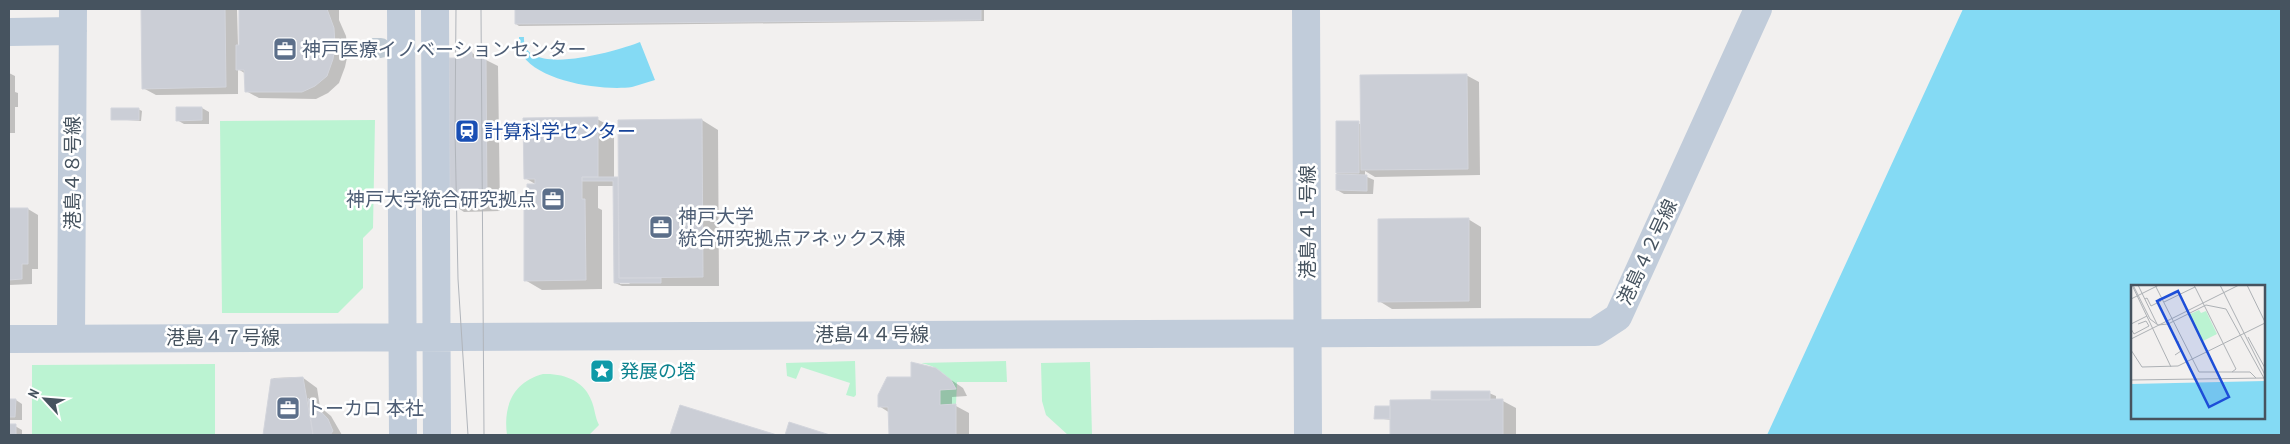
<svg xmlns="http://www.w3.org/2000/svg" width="2290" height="444" font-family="'PT Sans Narrow','Noto Sans JP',sans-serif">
<rect width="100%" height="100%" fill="#f2f0ef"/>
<path fill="#bbf3d2" d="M375 120 373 228 363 238V288L338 313H222L220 121Z
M855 361 856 395 854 397 846 395 850 383 801 367 796 379 787 376 786 363Z
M1006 361 1007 382H957L956 404 940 405V390L956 389C948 375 937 366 921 363Z
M1090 362 1092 435H1068L1046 415 1042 401 1041 363Z
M215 364V435H32V365Z
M543 374C564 373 585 381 592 402 595 410 595 417 599 425L589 435H507C503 406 513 382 543 374Z"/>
<path fill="#84daf4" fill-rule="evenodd" d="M1963 9H2281V435H1767ZM2132 286H2264V418H2132Z
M519 37H524C521 80 620 50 640 42L655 80C647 82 640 85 632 87 603 91 541 82 523 56 519 50 519 44 519 37Z"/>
<path fill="#0003" fill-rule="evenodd" d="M142 9H237L238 46H241L240 9H339V20L346 36 348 53 345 67 339 83 328 93 316 99 259 98 246 91V74L238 69V94L156 95 143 88Z
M516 9H984V21L519 26 516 24Z
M472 53 498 66 500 211 464 212 452 204 464 59Z
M9 73 15 76V92L18 93V107H15V133H9Z
M1466 75 1479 82 1480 175 1375 177 1365 171V176L1374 180 1373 194H1344L1337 190V123L1361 124Z
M202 108 209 112V124H184L177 120Z
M138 109 142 111 141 121 113 119Z
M597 119 614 128V178L620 179 702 120 718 130 719 286H622L615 283V186H598V208L602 210V289L542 290 525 280 528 199 537 185 525 178ZM620 282H628L630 284H620Z
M28 209 38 215V269H32V284L9 285V210Z
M1468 219 1481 227V308L1392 309 1379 301Z
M935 369 963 388 967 396 952 397V406H956L969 413V435H891L890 413 879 406 913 379Z
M302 377 317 388 320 407 331 416 342 435H265L271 381 274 378Z
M1489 393 1496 396V401H1503L1516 408V435H1391V420L1376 418 1389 407Z
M9 400H16L22 404V420H9Z
M681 406 773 435H671Z
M9 426H15L22 430V435H9Z"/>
<path fill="#cbced6" stroke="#d3d5dc" d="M141 9H225L226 87 142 89Z
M239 9H327L334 28 335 45 333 59 327 76 315 86 302 92H245L244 70H236V45H239Z
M515 9H981V20L515 24Z
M463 52H472V58H486L487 205H450L449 58H463Z
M1467 74 1468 169 1361 170 1360 75Z
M176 107H202V120L176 121Z
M111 108H139V120H111Z
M598 117V177H582V199H585L586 280 524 281V198H527V184H535V179H524L523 118Z
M702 119 703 277 619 278 618 120Z
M1336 121H1359V173H1336Z
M1336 174 1367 175V191L1336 190Z
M582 177H618L619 278H661V283H614L613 181H582Z
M9 208H28V264H22V279L9 280Z
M1469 218V301L1378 302V219Z
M911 362 936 368 951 380 956 389 940 390V405L956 404V435H889L888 407H878V395L887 377H911Z
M303 377 313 435H263L271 379Z
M1431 391H1490V400H1431Z
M308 398 328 419 333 431 330 435H313Z
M9 399H16L15 417H9Z
M1503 399V435H1390V400Z
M680 405 777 435H670Z
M1375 406H1390V419H1374Z
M789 422 830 435H785Z
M9 424H16V435H9Z"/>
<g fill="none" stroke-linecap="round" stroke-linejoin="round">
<path stroke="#bfcad3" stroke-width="20" d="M371 48H381"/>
<path stroke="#c1ccda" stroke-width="28" d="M401 9 403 435
M435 9 437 435
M1306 9 1308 435
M9 32 73 31
M71 338 73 9
M9 339 1595 332 1618 317 1758 9"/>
<path stroke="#b1b5bb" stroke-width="1" d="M456 9 455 131 458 279 468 435
M481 9 484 435"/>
</g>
<defs>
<g id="office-square" transform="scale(1.25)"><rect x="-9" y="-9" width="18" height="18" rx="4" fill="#5c6f8a" stroke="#fff"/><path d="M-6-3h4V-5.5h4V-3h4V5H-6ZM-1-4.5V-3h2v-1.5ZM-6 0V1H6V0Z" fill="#fff"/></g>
<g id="station-square" transform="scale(1.25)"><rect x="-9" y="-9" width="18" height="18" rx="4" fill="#1a4fb4" stroke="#fff"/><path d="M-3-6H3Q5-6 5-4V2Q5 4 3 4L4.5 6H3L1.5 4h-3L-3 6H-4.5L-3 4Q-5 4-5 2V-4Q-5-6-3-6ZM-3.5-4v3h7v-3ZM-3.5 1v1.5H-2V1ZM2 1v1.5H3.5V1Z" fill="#fff"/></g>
<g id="sight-square" transform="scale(1.25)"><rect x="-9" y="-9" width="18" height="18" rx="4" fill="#0f9aa8" stroke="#fff"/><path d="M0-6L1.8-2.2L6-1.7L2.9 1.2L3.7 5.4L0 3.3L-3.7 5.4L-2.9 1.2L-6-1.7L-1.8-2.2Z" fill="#fff"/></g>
</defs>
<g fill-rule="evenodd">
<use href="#office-square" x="285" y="49"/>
<use href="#station-square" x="467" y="131"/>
<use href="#office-square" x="553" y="199"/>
<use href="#office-square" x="661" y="227"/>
<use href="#sight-square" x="602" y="371"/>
<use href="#office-square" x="288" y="408"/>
</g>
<g text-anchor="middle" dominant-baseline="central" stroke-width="5" stroke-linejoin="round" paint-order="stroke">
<g font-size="19" fill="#4e5e75" stroke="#fff" text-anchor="start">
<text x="302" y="49">神戸医療イノベーションセンター</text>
<text x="536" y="199" text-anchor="end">神戸大学統合研究拠点</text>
<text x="678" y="216">神戸大学<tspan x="678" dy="22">統合研究拠点アネックス棟</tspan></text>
<text x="306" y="408">トーカロ 本社</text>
</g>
<g font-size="19" fill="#164399" stroke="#fff" text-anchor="start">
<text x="484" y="131">計算科学センター</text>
</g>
<g font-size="19" fill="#46535f" stroke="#fff">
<text transform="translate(72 173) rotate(-90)">港島４８号線</text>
<text transform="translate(1307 222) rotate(-90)">港島４１号線</text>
<text transform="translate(1647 252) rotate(-65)">港島４２号線</text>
<text x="872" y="334">港島４４号線</text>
<text x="223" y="337">港島４７号線</text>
</g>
<g font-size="19" fill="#0d838f" stroke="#fff" text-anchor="start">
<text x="620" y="371">発展の塔</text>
</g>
</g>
<g transform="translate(2131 285)">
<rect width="134" height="134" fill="#f2f0ef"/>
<path d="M68 25 70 28 75 26 86 49 72 56 57 30Z" fill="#bbf3d2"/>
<path d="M134 96V134H0V99Z" fill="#84daf4"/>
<path fill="none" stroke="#adb1b5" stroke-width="1" d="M1 0 40 82M2 0 19 34 27 40 37 39 75 20 95 24 134 95M7 0 26 39M24 0 68 87H101L105 84 63 0M89 0 134 90M116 0 134 37M0 14 28 0M14 14 16 13 20 21 30 16 28 13M33 17 64 2M0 39 16 31M0 44 3 49 18 41 15 36 7 39M117 52 134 83M0 54 108 0M0 65 11 82 47 81 134 38M44 70 50 66 47 56M101 87H119L125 93M0 95 134 93"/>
<path fill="#1d4ed8" fill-opacity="0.15" stroke="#1d4ed8" stroke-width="2.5" d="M47 6 98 112 78 122 26 16Z"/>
<rect width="134" height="134" fill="none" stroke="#46535f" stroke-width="2.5"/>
</g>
<rect width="2290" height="444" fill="none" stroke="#46535f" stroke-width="20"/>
<g transform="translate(45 399) rotate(296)" stroke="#ffffff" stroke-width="4" paint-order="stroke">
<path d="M0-4L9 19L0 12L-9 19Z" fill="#46535f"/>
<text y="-8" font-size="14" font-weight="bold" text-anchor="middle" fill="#46535f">N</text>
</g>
</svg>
